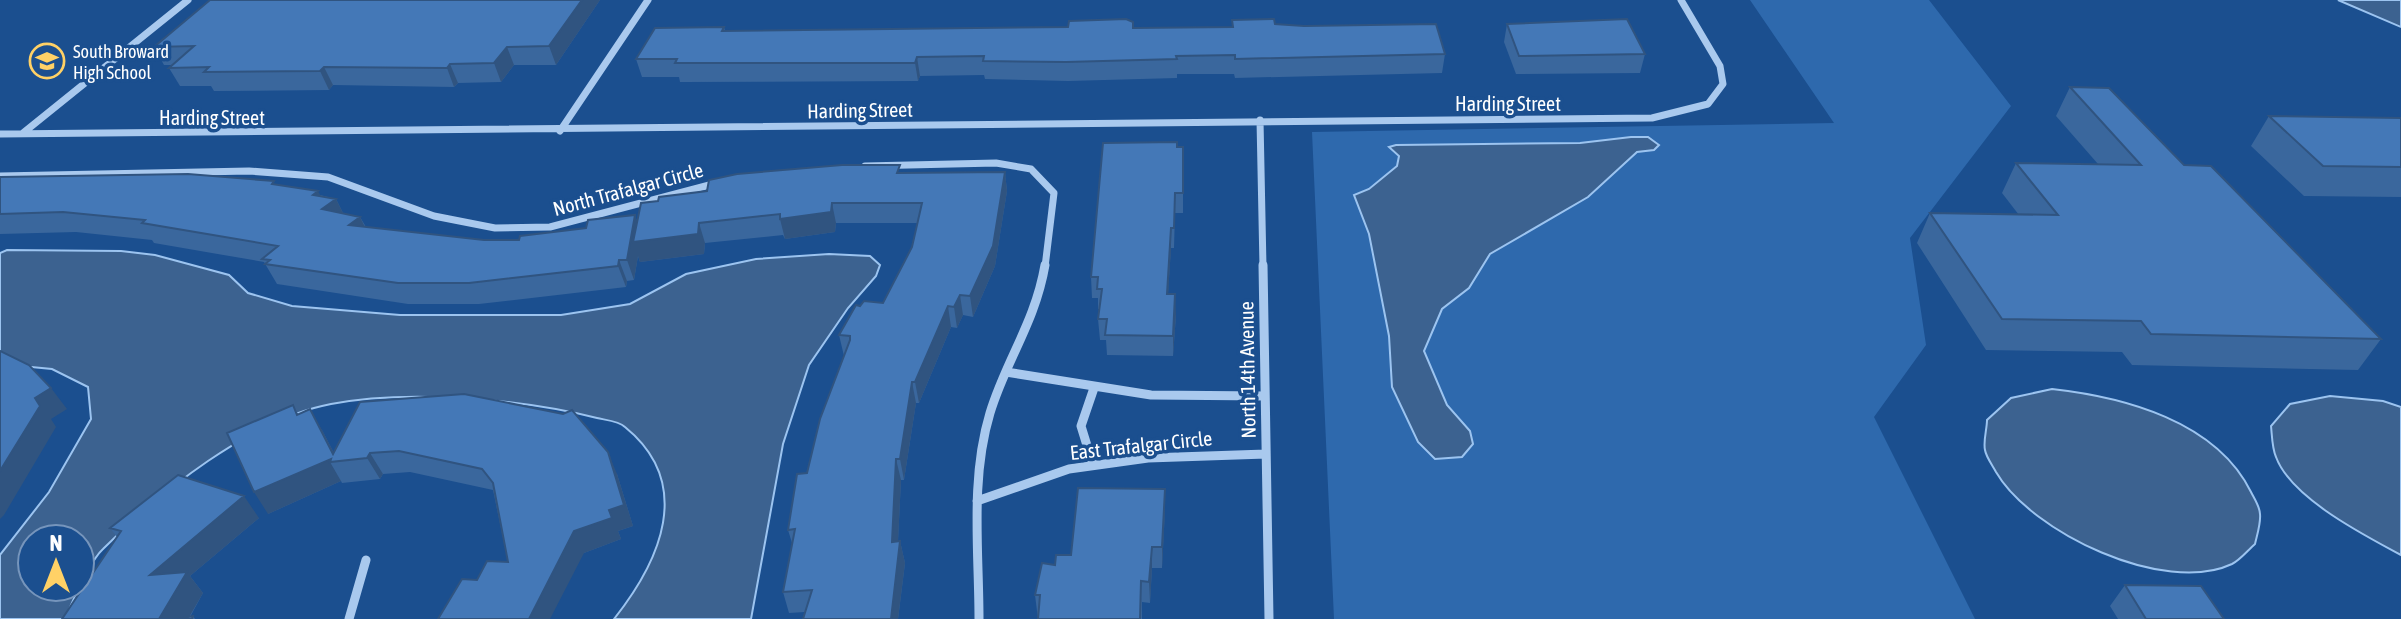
<svg xmlns="http://www.w3.org/2000/svg" width="2401" height="619" font-family="'Asap Condensed',sans-serif">
<rect width="100%" height="100%" fill="#1b4f8f"/>
<path fill="#2e69ad" d="M1750 0H1929L2011 106 1910 238 1926 345 1874 417 1975 619H1334L1312 132 1834 123Z"/>
<path fill="#3c6290" stroke="#9cc4f0" stroke-width="2" d="M2338 0H2401V27Z
M1631 137H1648L1659 145 1654 150 1637 152 1588 197 1490 254 1469 288 1442 309 1424 351 1447 405 1470 431 1473 444 1462 457 1435 459 1418 442 1392 387 1389 336 1369 234 1354 195 1369 189 1397 166 1399 156 1389 147 1396 145 1580 143Z
M7 250 121 251 155 255 229 275 248 293 292 306 400 315H561L630 304 686 274 756 259 829 254 870 256 880 265 876 276 848 308 809 365 783 444 751 619H614C660 561 695 484 625 427 619 421 605 420 597 418 521 399 408 389 331 404 251 419 160 492 103 549 93 558 87 573 80 585V539H32V587H79L65 619H0V555L49 492 91 419 88 387 52 369 0 364V253Z
M2052 389C2124 397 2216 421 2251 492 2254 498 2260 507 2260 514 2261 523 2257 535 2255 544 2248 550 2240 560 2232 564 2164 596 2031 532 1996 472 1993 466 1986 457 1985 450 1983 441 1987 429 1987 420L2011 398Z
M2330 396 2383 401 2401 407V555C2364 535 2291 498 2276 457 2272 448 2272 435 2271 426L2290 404Z"/>
<g fill="none" stroke-linecap="round" stroke-linejoin="round">
<path stroke="#a9c9ee" stroke-width="7" d="M1260 120 1263 267
M560 131 648 0
M23 133 188 0
M0 134 1652 118 1708 104 1723 84 1720 66 1681 0
M865 166 996 163 1031 169 1054 193 1045 267
M0 176 249 171 328 177 434 216 495 228 550 227 717 183"/>
<path stroke="#a9c9ee" stroke-width="9" d="M1263 265 1269 619
M1006 372 1151 395 1265 396
M1093 465 1081 426 1094 388
M977 501 1069 469 1148 458 1266 454
M349 619 366 560
M979 619C979 551 970 479 990 413 1006 360 1035 323 1045 265"/>
</g>
<path fill="#3a679d" d="M600 0 556 65H514L501 82 458 83 454 87 333 85 329 90 214 91 211 86H180L169 68 172 65H164L154 47Z
M1232 20 1275 24 1445 54 1442 73 1235 78 1234 74H1177V78L1068 81 985 79 984 75 920 76 918 81 680 82 679 77H642L636 59 724 27 725 31 1232 27Z
M1507 24 1645 54 1640 73 1516 74 1504 42Z
M2070 87 2184 165 2381 339 2358 370 2132 365 2122 352 1986 350 1917 243 1930 213 2019 215 2002 193 2016 163 2098 164 2056 116Z
M2269 116 2401 118V197L2304 196 2251 146Z
M1177 147H1183V213H1175L1174 248H1171L1168 294 1176 315 1173 356 1107 355 1106 340H1100L1098 319 1100 309H1098V298H1092L1091 277Z
M1005 172 1007 191 995 266 973 317 963 315 957 328 951 327 919 403H916L904 480H901L898 541H900L905 563 898 619H803L805 612 789 613 783 592 792 543 788 530 844 356 839 335 860 306 883 303 912 247 917 223H836L835 232 785 239 783 235 705 243 704 254 640 262 638 256 634 280 627 281 626 287 479 304H408L277 284 264 262 154 243 152 240 76 232 0 234V177L276 184 336 199 343 213 360 217 366 227 484 240H519L586 228 635 215 637 222 901 173Z
M360 402 617 474 633 526 618 531 621 539 584 553 477 580 508 562 493 490 410 472 383 474 380 479 342 483 341 481 268 514 293 405 298 414 322 430 334 453Z
M1165 489V510L1162 568H1152L1150 603 1142 602V619H1038L1035 595 1055 565Z
M259 518 190 576 203 593 190 617 193 616 195 619H62L117 537 110 528Z
M2125 585 2224 619H2118L2110 606Z"/>
<path fill="#305480" d="M582 0H600L556 65 549 46Z
M507 47 514 65 501 82 494 63Z
M917 57 920 76 918 81 915 63Z
M450 64 458 83 454 87 447 68Z
M324 67 333 85 329 90 320 71Z
M1005 172 1007 191 995 266 973 317 970 296Z
M318 191 326 206 336 199 346 219 324 214 313 195Z
M832 203 836 223 835 232 785 239 780 219Z
M635 215 642 235 699 223 705 243 704 254 640 262 638 256 634 280 627 260Z
M360 217 370 237 349 225Z
M1171 228V248L1167 314V294Z
M619 260 627 281 626 287 618 266Z
M1175 294 1176 315 1173 356V336Z
M960 295 963 315 957 328 954 307Z
M948 306 951 327 919 403 915 382Z
M912 382 916 403 904 480 900 459Z
M51 388 67 409 51 419 56 427 4 515 0 519V471L35 398Z
M310 409 322 430 338 461H337Z
M608 452 617 474 633 526 618 531 621 539 584 553 550 619H529L574 531 609 510Z
M370 453 383 474 380 479 367 458Z
M331 459 330 462 341 481 268 514 254 492Z
M896 459 901 480 897 563 892 542Z
M1165 489V510L1162 568V547Z
M244 496 259 518 190 576 203 593 188 619H159L150 575Z
M900 541 905 563 898 619H891Z
M1152 547V568L1150 603 1149 582Z"/>
<path fill="#4478b7" stroke="#305480" stroke-width="2" d="M210 0H582L549 46 507 47 494 63 450 64 447 68 324 67 320 71 204 72 209 67 169 68 194 46 154 47Z
M1126 19 1133 22V28L1233 27 1232 20 1274 19 1275 24 1304 26 1436 24 1445 54 1235 59V55L1176 56 1177 59 1066 62 983 61 984 56 917 57 915 63H675L677 59H636L655 28 724 27 722 31 1068 27 1069 21Z
M1627 19 1645 54 1519 56 1507 24Z
M2070 87 2109 88 2184 165 2211 166 2381 339 2151 334 2141 321 2002 319 1930 213 2058 215 2016 163 2141 165Z
M2269 116 2401 118V167L2323 166Z
M1177 142V147H1183V193H1175L1174 228H1171L1167 294H1175L1173 336 1105 335 1107 319H1098L1102 289H1097L1098 277H1091L1103 143Z
M842 165H900L897 173 1005 172 993 246 970 296 960 295 954 307 948 306 915 382H912L900 459H896L892 542 900 541 891 619H803L812 590 783 592 795 529 788 530 797 474 807 473 820 419 850 340V336L839 335 856 305 860 306 864 301 883 303 912 247 922 203H832L831 212 780 219V214L699 223 698 234 633 242 641 203 658 201 659 197 707 191 709 180 737 174Z
M188 174 274 181 272 184 318 191 313 195 336 199 322 209 360 217 349 225 484 240H519L520 236 586 228 588 220 635 215 627 260H619L618 266 469 283H398L265 264 270 260 262 259 278 246 142 223 145 220 63 212 0 214V177Z
M0 351 29 365 51 388 35 398 40 406 0 471Z
M464 394 563 414 572 410 608 452 624 505 609 510 612 518 574 531 529 619H438L462 579 477 580 487 561 508 562 493 483 482 469 399 451 370 453 367 458 330 462 331 459 254 492 227 433 293 405 297 415 310 409 333 454 360 402Z
M178 475 244 496 150 575 187 572 159 619H62L121 531 110 528Z
M1078 488 1165 489 1162 547H1152L1149 582 1141 581 1140 619H1038L1040 595H1035L1042 563 1055 565 1056 555H1071Z
M2125 585 2201 586 2224 619H2146Z
M193 616 192 619H178Z"/>
<defs>
<g id="school-ring" transform="scale(1.8)"><circle r="9.5" fill="#1b4f8f" stroke="#ffd166" stroke-width="1.5"/><path d="M0-5L7-2L0 1L-7-2ZM-4 1L0 2.5L4 1V4Q0 6-4 4Z" fill="#ffd166"/></g>
</defs>
<g fill-rule="evenodd">
<use href="#school-ring" x="47" y="61"/>
</g>
<g text-anchor="middle" dominant-baseline="central" stroke-width="7" stroke-linejoin="round" paint-order="stroke">
<g font-size="18" fill="#fff" stroke="#1b4f8f" text-anchor="start">
<text x="73" y="51">South Broward<tspan x="73" dy="21">High School</tspan></text>
</g>
<g font-size="20" fill="#fff" stroke="#1b4f8f">
<text x="1508" y="103">Harding Street</text>
<text transform="translate(860 110) rotate(-1)">Harding Street</text>
<text x="212" y="117">Harding Street</text>
<text transform="translate(628 189) rotate(-15)">North Trafalgar Circle</text>
<text transform="translate(1247 370) rotate(-91)">North 14th Avenue</text>
<text transform="translate(1141 445) rotate(-6)">East Trafalgar Circle</text>
</g>
</g>
<g transform="translate(56 563)"><circle r="38" fill="#1b4f8f" stroke="#7695bc" stroke-width="2"/>
<path d="M0-6L14 30L0 20L-14 30Z" fill="#ffd166"/>
<text y="-12" font-size="22" font-weight="bold" text-anchor="middle" fill="#ffffff">N</text>
</g>
</svg>
